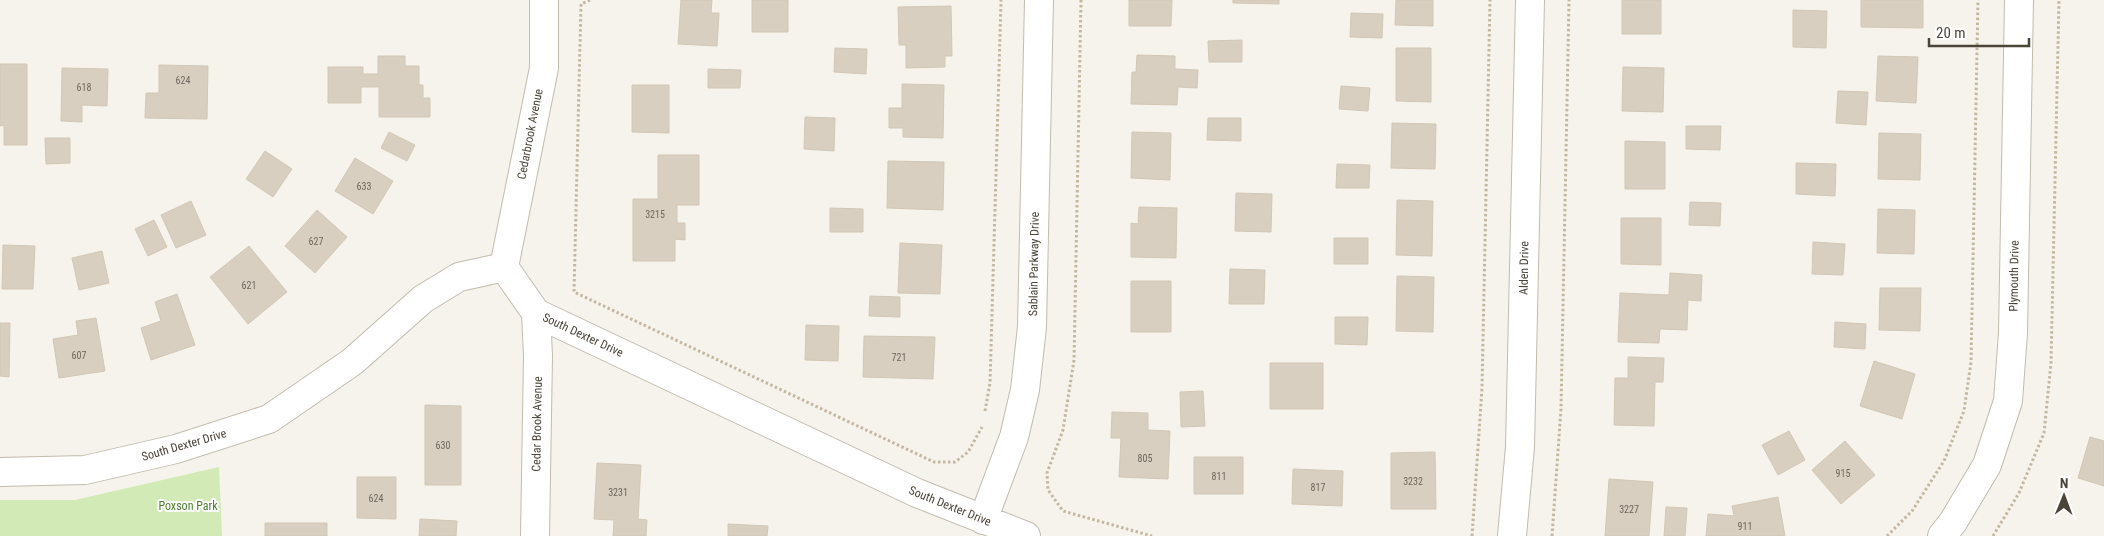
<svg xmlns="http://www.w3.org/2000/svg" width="2104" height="536" font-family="'Roboto Condensed',sans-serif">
<rect width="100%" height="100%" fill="#f6f3ec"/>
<path fill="#d2eab5" d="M219 467 222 536H0V500H75Z"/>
<path fill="#d8cfc1" stroke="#d3c7b4" d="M681 0H712L711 13H719L717 46 678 44Z
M752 0H788V32H752Z
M1129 0H1172L1171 26H1129Z
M1233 0H1279V4L1233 3Z
M1396 0H1433V26L1395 25Z
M1622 0H1661V34H1622Z
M1861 0H1923V28L1861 27Z
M951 6 952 56H945V67L906 68V45H899L898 7Z
M1793 10 1827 11 1826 48 1793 47Z
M1351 13 1383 14 1382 38 1350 37Z
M1242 40V62H1209L1208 41Z
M835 48 867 49 866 74 834 72Z
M1396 48H1431V102L1396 101Z
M1137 55 1175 56V69L1198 70 1197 88 1178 87 1177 105 1131 104 1132 72H1136Z
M378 56H405V66H419V85H423V98H430V117H379V87H361V103H328V67H363V74H378Z
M1878 56 1918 57 1916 103 1876 101Z
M0 64H27V145H4V125L0 126Z
M159 65 208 66 207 119 145 118 146 93H159Z
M1623 67 1664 68 1663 112 1622 111Z
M62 68 108 69 107 106 82 105V122L61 121Z
M708 69 741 70 740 88H708Z
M902 84 944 85 943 138 903 137V128H889V108H902Z
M632 85H669V133L632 132Z
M1341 86 1370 88 1368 111 1339 109Z
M1838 91 1868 92 1866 125 1836 123Z
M805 117 835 118 834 151 804 149Z
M1208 118H1241V141L1207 140Z
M1392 123 1436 124 1435 169 1391 168Z
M1686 126H1721L1720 150 1686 149Z
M389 132 415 145 407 161 381 148Z
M1132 132 1171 133 1170 180 1131 178Z
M1879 133 1921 134 1920 180 1878 179Z
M45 138H70V163L46 164Z
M1625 141 1665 142V189H1625Z
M265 151 292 169 273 197 246 179Z
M658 155H699V205H677V223H685V240L675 239V261H633V199H658Z
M355 158 393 181 373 214 335 191Z
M888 161 944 162 943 210 887 208Z
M1796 163 1836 164 1835 196 1796 194Z
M1337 164 1370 165 1369 188H1336Z
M1236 193 1272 194 1271 232 1235 231Z
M1397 200 1433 201 1432 256 1396 255Z
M191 201 206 235 176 248 161 215Z
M1690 202 1721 203 1720 226 1689 225Z
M1139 207 1177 208 1176 258 1131 257V223L1138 224Z
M830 208 863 209V232H830Z
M1878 209 1915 210 1914 254 1877 253Z
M317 210 347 237 315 273 285 246Z
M1621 218H1661V265L1621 264Z
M154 220 167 247 148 256 135 229Z
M1334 238H1368V264H1334Z
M1813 242 1845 244 1843 275 1812 274Z
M900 243 942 245 940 294 898 293Z
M3 245 35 246 33 289H2Z
M249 246 287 292 248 324 210 277Z
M102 251 109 283 79 290 72 258Z
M1230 269 1265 270 1264 304H1229Z
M1670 273 1702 275 1701 301 1688 300 1687 330 1660 329 1659 343 1618 342 1620 293 1669 295Z
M1397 276 1434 277 1433 332 1396 331Z
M1131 281H1171V332H1131Z
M1880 288H1921L1920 331 1879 330Z
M177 294 195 345 151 360 141 328 161 321 155 302Z
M870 296 900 297V317L869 316Z
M1335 317H1368L1367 345 1335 344Z
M96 318 105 371 59 378 53 339 78 335 76 321Z
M1835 322 1866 324 1865 349 1834 347Z
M0 323H10L9 377 0 376Z
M806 325 839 326 838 361 805 360Z
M864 336 935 337 933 379 863 377Z
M1628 357 1664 358 1663 382H1655L1654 426 1614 425 1615 378H1628Z
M1874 361 1915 374 1902 419 1860 406Z
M1270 363H1323V409H1270Z
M1203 391 1205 426 1181 427 1180 392Z
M425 405 461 406V485H425Z
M1112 412 1148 413V430L1170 431 1168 479 1119 477 1121 438H1111Z
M1789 431 1805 460 1778 475 1762 445Z
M2090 437 2104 441V486L2078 478Z
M1845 441 1875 475 1841 504 1812 470Z
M1435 452 1436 509H1391V453Z
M1194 457H1243V494H1194Z
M597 463 641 465 638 519 647 520 646 536H613L614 520 594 519Z
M1293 469 1343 471 1342 506 1292 504Z
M357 477H396V519L357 518Z
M1609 479 1653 482 1649 536H1605Z
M1778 497 1785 536H1706L1708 514 1734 516 1732 506Z
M1666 507 1687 508 1685 536H1664Z
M420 519 457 521 456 536H419Z
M265 523H327V536H265Z
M728 524 768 526 767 536H728Z"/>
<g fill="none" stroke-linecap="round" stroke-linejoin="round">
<g stroke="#c2bbae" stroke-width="30">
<path id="minor" d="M504 267 536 313 917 493 1026 536
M504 267 544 68V0
M0 472 85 470 176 449 269 419 352 362 423 299 459 277 504 267
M983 520 1014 437 1025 390 1032 327 1039 0
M535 536 538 356 536 313
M1512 536 1520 447 1530 0
M1942 536 1953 522 1987 465 2008 401 2013 333 2019 0"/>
</g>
<path stroke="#c4b79f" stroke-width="3" stroke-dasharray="2.5 2.5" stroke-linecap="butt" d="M590 0 581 4 574 292 934 462H955L968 452 982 427
M1081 0 1074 360 1063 430 1047 473 1048 490 1063 511 1152 536
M985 411 990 383 1001 0
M1472 536 1482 388 1490 0
M1552 536 1561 409 1569 0
M1887 536 1912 511 1944 461 1964 411 1971 362 1978 0
M1993 536 2019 493 2044 433 2051 363 2059 0"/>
<use href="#minor" stroke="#fff" stroke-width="28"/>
</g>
<g text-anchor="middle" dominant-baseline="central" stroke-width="4" stroke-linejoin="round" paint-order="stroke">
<g font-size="10" fill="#6e675b">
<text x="183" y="80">624</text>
<text x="84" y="87">618</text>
<text x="364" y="186">633</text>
<text x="655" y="214">3215</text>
<text x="316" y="241">627</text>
<text x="249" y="285">621</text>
<text x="79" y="355">607</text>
<text x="899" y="357">721</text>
<text x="443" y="445">630</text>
<text x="1145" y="458">805</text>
<text x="1843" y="473">915</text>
<text x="1219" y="476">811</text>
<text x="1413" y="481">3232</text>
<text x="1318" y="487">817</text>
<text x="618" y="492">3231</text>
<text x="376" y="498">624</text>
<text x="1629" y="509">3227</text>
<text x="1745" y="526">911</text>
</g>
<g font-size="12" fill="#4b4439" stroke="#fff">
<text transform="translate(530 134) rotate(-79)">Cedarbrook Avenue</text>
<text transform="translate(1034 264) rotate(-89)">Sablain Parkway Drive</text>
<text transform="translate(1524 268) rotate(-89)">Alden Drive</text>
<text transform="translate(2014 276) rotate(-89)">Plymouth Drive</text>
<text transform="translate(583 335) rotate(25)">South Dexter Drive</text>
<text transform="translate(537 424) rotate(-89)">Cedar Brook Avenue</text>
<text transform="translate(184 445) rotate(-16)">South Dexter Drive</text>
<text transform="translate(950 506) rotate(22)">South Dexter Drive</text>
</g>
<g font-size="12" fill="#4a7f2a" stroke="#fff">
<text x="188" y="506">Poxson Park</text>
</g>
</g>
<g transform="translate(2064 496) rotate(1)" stroke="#ffffff" stroke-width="4" paint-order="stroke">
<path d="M0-4L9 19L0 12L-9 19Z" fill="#4b4439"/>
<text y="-8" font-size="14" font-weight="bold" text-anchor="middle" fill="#4b4439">N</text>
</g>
<path d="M1929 38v8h100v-8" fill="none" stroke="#4b4439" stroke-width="2.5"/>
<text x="1936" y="38" font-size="15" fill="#4b4439" stroke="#ffffff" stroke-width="4" paint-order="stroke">20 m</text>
</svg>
